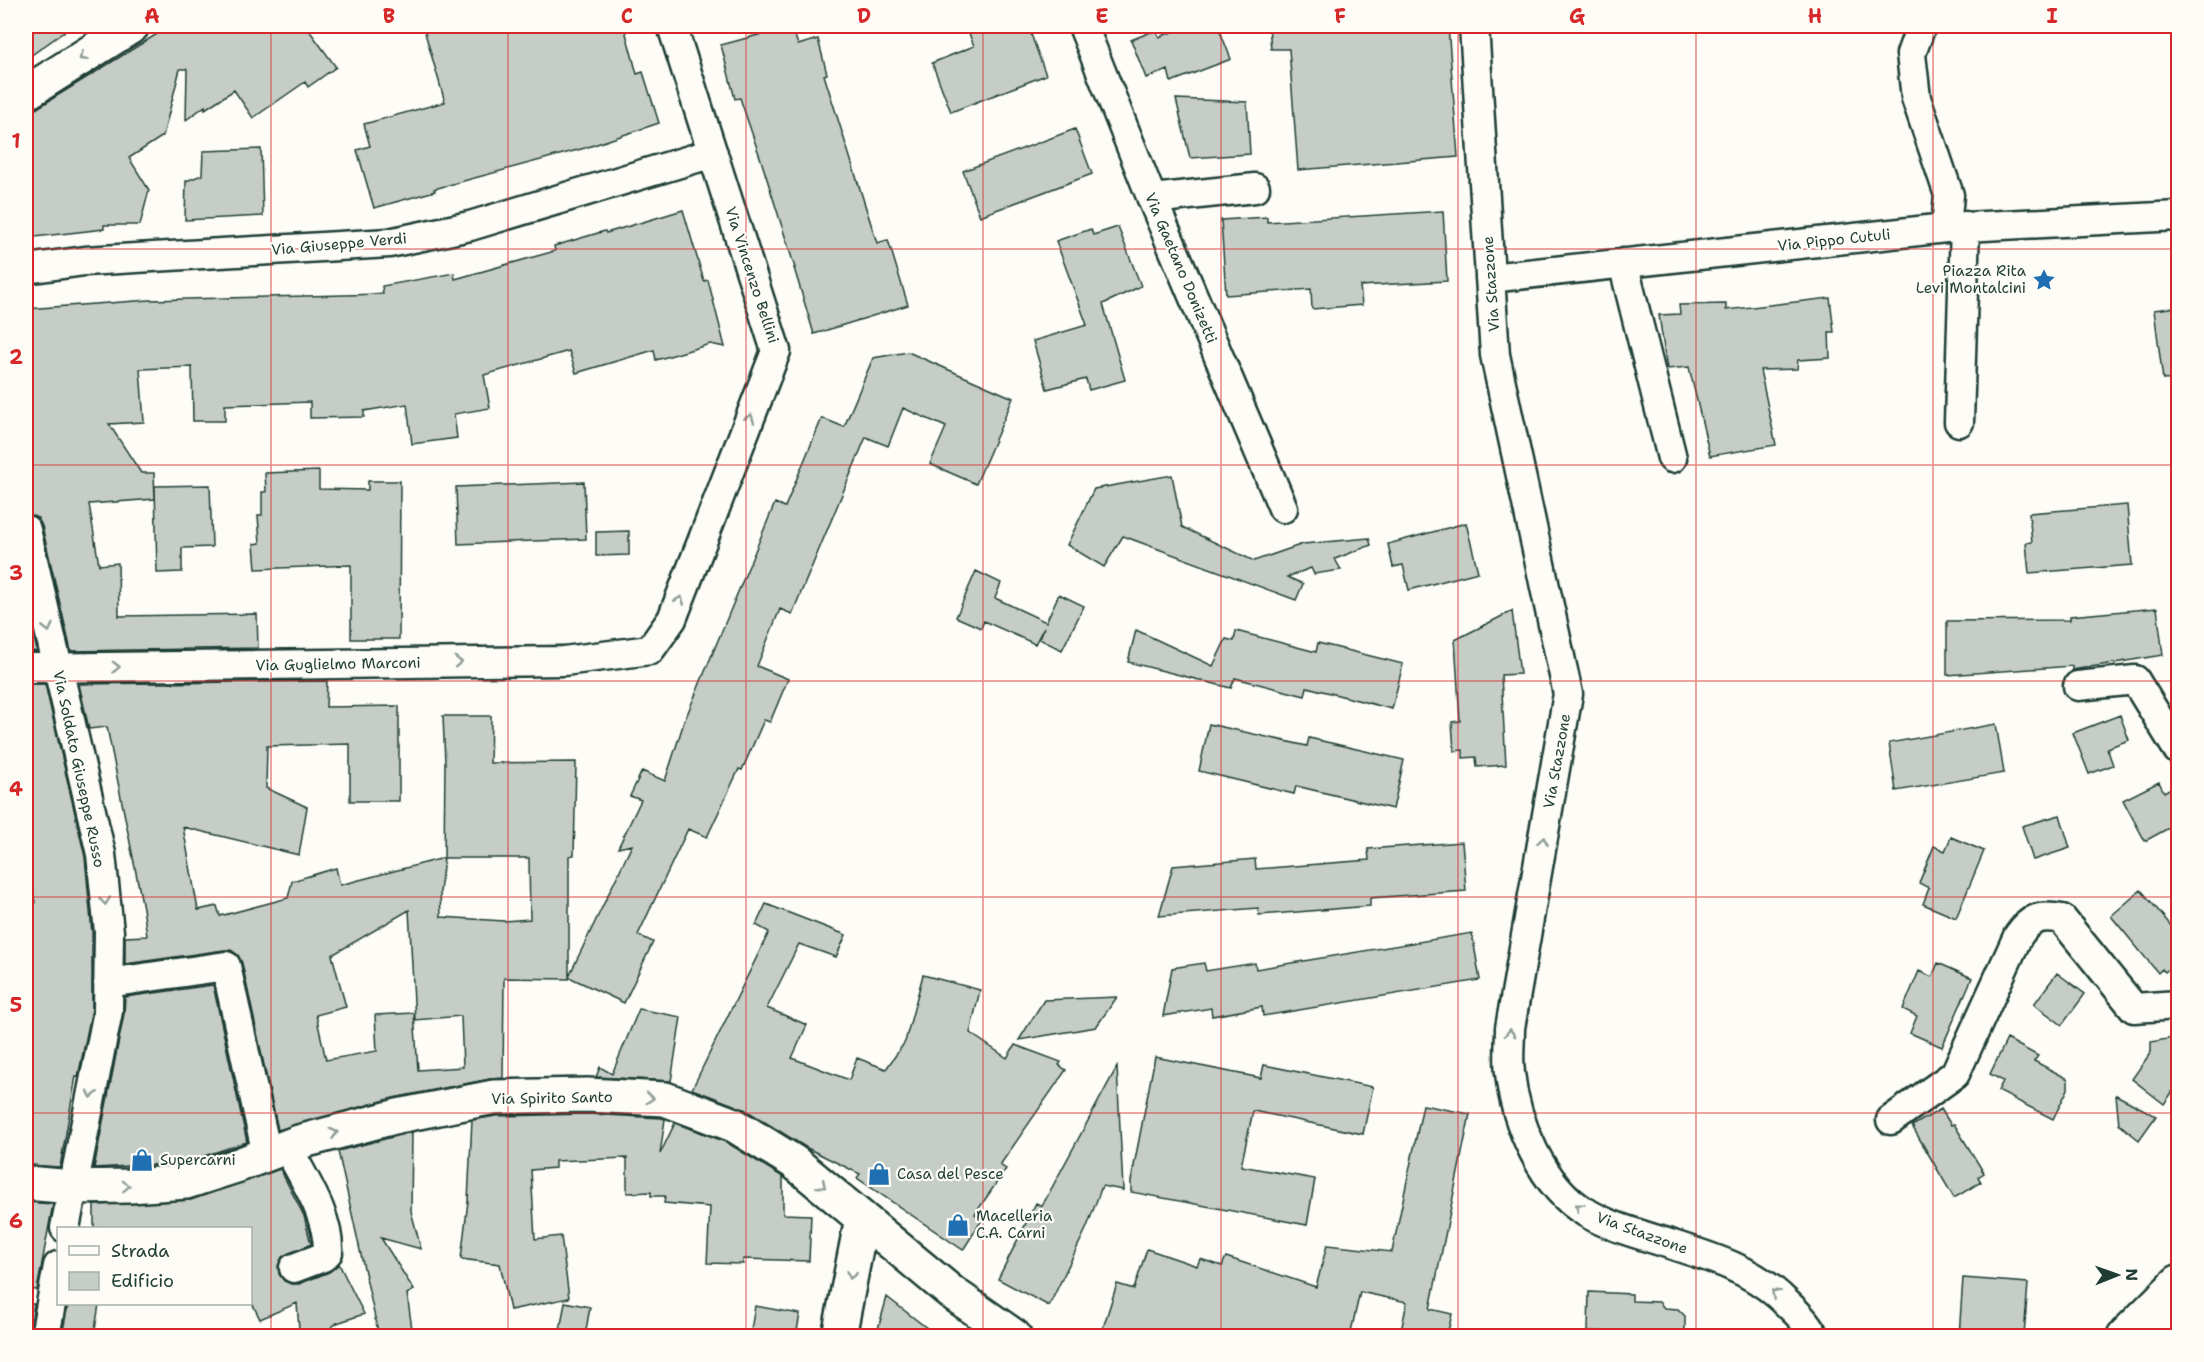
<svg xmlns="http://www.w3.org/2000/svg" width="2204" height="1362" font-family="'Shantell Sans',sans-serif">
<rect width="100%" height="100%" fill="#fdfcf7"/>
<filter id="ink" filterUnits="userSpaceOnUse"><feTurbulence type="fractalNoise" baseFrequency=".0167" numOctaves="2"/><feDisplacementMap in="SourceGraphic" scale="12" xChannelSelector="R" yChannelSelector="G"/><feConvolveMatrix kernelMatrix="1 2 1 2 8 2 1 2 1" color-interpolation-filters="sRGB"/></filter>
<g filter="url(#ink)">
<path fill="#c6cdc7" stroke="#1f3d34" stroke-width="1.5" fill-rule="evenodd" d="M26 26H72L26 59Z
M170 26H306L336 67 308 87 305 82 253 118 234 90 205 109V106L186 120 187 69H180L163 136 129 158 149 190 140 225H104V229L26 238V115Z
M423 26H624L637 74 643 72 659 123 585 148 434 189 435 191 374 208 357 150 370 146 364 124 445 102Z
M792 26 798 45 818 39 827 74 824 75 877 243 888 240 908 305 814 334 794 268H795L761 160 740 98 735 99 721 45Z
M966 26H1028L1046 75 951 112 932 63 974 46Z
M1188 26H1218L1231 59 1171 82 1168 70 1146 78 1131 40 1156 30 1159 37Z
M1269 26H1448L1458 157 1298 170 1289 49H1271Z
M1176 99 1247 102 1250 154 1190 158Z
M1075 129 1092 174 980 216 963 171Z
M261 149 263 216 185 220 186 181 202 175 203 151Z
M683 210 704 281 708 280 725 347 710 344 656 360 654 350 576 373 569 351 484 375 490 408 454 414 457 438 412 444 407 404 364 411V417L310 418V402L225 405V421H193L192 367 140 369 144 422 109 424 141 473H154L155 499 89 504 99 565 118 563 119 616 257 614 258 648 71 651 42 526 38 518 26 514V309L150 300 383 294 382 286 454 273 455 279 555 251 554 246 605 231 606 233Z
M1443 211 1447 281 1360 286 1362 305 1312 309 1311 289 1226 295 1221 220 1267 217V222Z
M1118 227 1141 286 1103 304 1125 380 1089 390 1086 379 1047 389 1033 341 1087 325 1056 241 1091 229 1093 235Z
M1830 298 1834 332H1829L1830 358 1798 360 1797 369 1760 370 1776 445 1710 456 1689 367 1667 369 1659 315 1680 314 1679 305 1726 304V310Z
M2178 307V379L2163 380 2154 310Z
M908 352 1013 398 976 484 930 464 946 427 903 408 888 446 866 437 792 614 780 609 757 666 788 679 770 722 764 720 742 770 739 769 707 837 688 829 638 935 653 942 624 1003 569 977V979L504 978 503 1078 490 1079 393 1098 278 1130 242 963 238 955 231 950H224L125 964V937L147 936 143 908 107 727 89 729 79 684 327 681 326 707 399 706V801H350V744L267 746 266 788 307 807 299 855 183 827 198 910 217 906 220 916 288 898 292 881 336 868 340 885 444 858 445 763 443 716H491L490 763 576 762 574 855 569 856V976L632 845 618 848 641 800 630 796 642 771 665 781 684 722 775 503 785 507 822 418 844 427 873 358ZM444 858H529L530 919 504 921 441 917 440 892ZM409 910 415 1020 461 1016 463 1067 418 1070 414 1013 375 1015 377 1051 326 1060 316 1015 346 1007 332 955Z
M319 471V489L368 490V481H400L399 639H351V565L256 569 254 544 260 543 258 515H262V492H266L265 473Z
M1172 475 1182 527 1254 561 1303 544 1369 538 1371 545 1335 559 1341 570 1314 574 1311 568 1287 577 1303 584 1296 600 1123 536 1104 567 1067 545 1094 489Z
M584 482 586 539 458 544 456 487Z
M210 485 212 547 182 548V572L157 573 155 486Z
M2127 505 2132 565 2029 573 2026 543 2032 542 2029 513Z
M1466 523 1478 572 1409 590 1403 565 1393 567 1388 544Z
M629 531V555L596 556V532Z
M976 571 1001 583 995 598 1046 622 1059 594 1084 606 1062 650 1039 639 1044 627 1035 644 984 621 981 628 956 617Z
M26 601 37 651 26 652Z
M2157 608 2163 655 2072 670V666L1947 675V621L2070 620V616Z
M1512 611 1520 674 1501 675 1506 765 1477 767 1476 757 1463 758V750L1454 751 1452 722 1460 721 1455 640Z
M1136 630 1213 666 1226 639 1234 641 1236 631 1316 652 1318 643 1403 664 1392 709 1307 687 1305 696 1235 678 1231 688 1128 662Z
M26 684H45L85 857 92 933V1009L78 1077 76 1076 60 1167 26 1165V979L27 925 35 903 26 851Z
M2120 715 2129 740 2107 748 2113 765 2089 774 2073 733Z
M1209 724 1307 746 1309 738 1404 760 1393 809 1296 786 1294 794 1199 771Z
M1996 724 2004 773 1896 791 1889 743Z
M2159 782 2164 792 2178 784V823L2145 841 2123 800Z
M2060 815 2070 848 2033 860 2022 826Z
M1951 837 1984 851 1956 918 1923 904 1929 888 1919 883 1934 846 1945 851Z
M1462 842 1466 891 1370 898V906L1259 915 1258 908 1159 916 1173 866 1255 859 1256 869 1369 860 1368 849Z
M2141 890 2178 934V961L2165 972 2162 969 2158 973 2111 916Z
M766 904 846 935 836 957 799 944 767 1008 807 1025 792 1058 849 1080 857 1058 886 1069 905 1042 923 975 980 990 970 1033 1007 1058 1015 1045 1061 1062 1059 1065 1066 1070 1000 1165 1006 1169 975 1214 982 1220 963 1250 857 1178 860 1174 807 1148 744 1109 692 1089 769 932 756 925Z
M1472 933 1480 980 1263 1016 1262 1007 1212 1016 1211 1008 1163 1016 1172 968 1204 963 1206 971 1255 963 1256 969Z
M1938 963 1972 978 1942 1047 1910 1033 1917 1016 1903 1009 1919 971 1932 977Z
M2057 973 2085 994 2062 1025 2034 1004Z
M213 985 247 1142 182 1163 94 1168 124 1014 125 997Z
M1117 997 1096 1027 1019 1040 1044 1000Z
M639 1009 681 1017 671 1081 596 1077 600 1067 612 1074Z
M2178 1037V1084L2164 1104 2132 1079 2151 1052V1042Z
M2007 1039 2038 1056 2034 1061 2068 1079V1089L2053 1119 1998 1091 2003 1081 1990 1074Z
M1155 1057 1261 1078 1264 1065 1373 1087 1363 1134 1253 1111 1241 1166 1315 1179 1307 1225 1131 1192V1181Z
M1117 1067 1123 1190 1102 1186 1087 1227 1049 1306 998 1279 1036 1203 1042 1206Z
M2116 1095 2156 1116 2139 1140 2119 1124Z
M1423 1105 1470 1114 1430 1309 1452 1314 1447 1336H1400L1407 1302 1360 1292 1350 1336H1119L1102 1331 1117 1284 1134 1289 1147 1249 1197 1266 1200 1259 1222 1266 1226 1257 1316 1287 1327 1245 1392 1252Z
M1941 1109 1951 1125 1954 1124 1984 1173 1978 1177 1981 1182 1954 1198 1912 1126Z
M587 1114 661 1118 665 1119 660 1154 675 1123 726 1142 783 1177V1214L811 1215 809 1261 743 1259V1264L707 1263 710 1207 664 1203 665 1196H651V1192L627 1193V1158L555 1161V1168L531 1170 535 1239 561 1236 569 1298 510 1310 500 1264 461 1259 468 1201 472 1120 496 1116Z
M412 1132 411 1211 421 1249 381 1238 414 1290 407 1294 413 1336H379L338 1151Z
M280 1169 304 1216 311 1244 282 1257 278 1266 279 1274 284 1281 291 1284H299L329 1272 339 1264 364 1314 337 1323 324 1333 299 1329 297 1303 260 1319 250 1299V1228H94V1205L191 1200Z
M26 1202 53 1204 37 1290 26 1289Z
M1963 1278 2028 1283 2024 1336H1959Z
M1589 1292 1632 1294V1301L1659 1302 1664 1308 1678 1309 1685 1316V1335L1636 1336V1333L1588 1331Z
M887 1297 937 1336H876Z
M565 1302 590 1307 585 1336H559Z
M26 1304H34L29 1336H26Z
M68 1304H99L94 1336H62Z
M755 1306 800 1314 796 1336H750Z"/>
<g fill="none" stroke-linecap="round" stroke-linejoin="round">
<g stroke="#1f3d34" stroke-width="33">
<path id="street" d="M1083 26 1152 199 1283 508
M1474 26 1495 355 1568 694 1510 1028C1510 1043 1508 1058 1510 1073 1515 1122 1543 1188 1587 1213 1614 1229 1647 1236 1676 1246 1713 1258 1749 1269 1778 1295 1791 1307 1806 1320 1814 1336
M1921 26 1911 54 1916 98 1949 195 1946 228
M1152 199 1255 188
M1623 263 1672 458
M26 269 85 261 389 243 470 226 713 153
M1490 278 1946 228 2178 216
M1959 422 1965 226
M26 530 101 854 109 932 108 1011 65 1228
M26 668 564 661 650 650 672 619 776 351 672 26
M2078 686 2135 680 2178 750
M108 983 226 966 267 1155
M1891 1120 1955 1074 2018 936C2031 917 2040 915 2062 919L2134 1008 2178 1005
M287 1146C303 1179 329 1214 328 1252L323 1257 294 1268
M45 1336 58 1266"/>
</g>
<g stroke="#1f3d34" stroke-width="38">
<path id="secondary" d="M26 93 132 26
M26 1183 73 1187 130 1186 186 1182 236 1166 299 1142 398 1116 494 1097 587 1095 665 1099 734 1125 794 1162 951 1292 1014 1336
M839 1336 862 1218
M2124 1336 2178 1282
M2159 1336 2178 1291"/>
</g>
<use href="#street" stroke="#fdfcf7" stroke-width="28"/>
<use href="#secondary" stroke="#fdfcf7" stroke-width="33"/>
</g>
<defs><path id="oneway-chevron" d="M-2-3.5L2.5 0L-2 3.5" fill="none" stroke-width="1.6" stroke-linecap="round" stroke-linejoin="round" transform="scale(1.5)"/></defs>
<g stroke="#8e9c96">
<use href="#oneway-chevron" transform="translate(83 57) rotate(148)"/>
<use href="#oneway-chevron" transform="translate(750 418) rotate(-69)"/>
<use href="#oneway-chevron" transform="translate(680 600) rotate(-69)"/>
<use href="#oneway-chevron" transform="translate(48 628) rotate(77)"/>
<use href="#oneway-chevron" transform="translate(458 662) rotate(-1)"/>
<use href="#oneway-chevron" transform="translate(116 667) rotate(-1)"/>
<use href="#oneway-chevron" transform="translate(1543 841) rotate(-80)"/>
<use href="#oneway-chevron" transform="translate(105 901) rotate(84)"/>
<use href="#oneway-chevron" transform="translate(1510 1033) rotate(-88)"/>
<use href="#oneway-chevron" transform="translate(92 1094) rotate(101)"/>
<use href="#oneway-chevron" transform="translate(650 1098) rotate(3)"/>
<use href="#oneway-chevron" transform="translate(334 1133) rotate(-15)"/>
<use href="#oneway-chevron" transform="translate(822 1185) rotate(40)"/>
<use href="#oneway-chevron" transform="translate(126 1186) rotate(-2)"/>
<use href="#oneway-chevron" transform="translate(1579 1207) rotate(-143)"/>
<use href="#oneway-chevron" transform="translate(851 1275) rotate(101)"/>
<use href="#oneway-chevron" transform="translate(1775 1293) rotate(-138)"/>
</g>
</g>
<path fill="none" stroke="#d62828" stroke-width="1.5" stroke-opacity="0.55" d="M271 26V1336M508 26V1336M746 26V1336M983 26V1336M1221 26V1336M1458 26V1336M1696 26V1336M1933 26V1336M26 249H2178M26 465H2178M26 681H2178M26 897H2178M26 1113H2178"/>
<defs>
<g id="sight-bare" transform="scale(1.8)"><path d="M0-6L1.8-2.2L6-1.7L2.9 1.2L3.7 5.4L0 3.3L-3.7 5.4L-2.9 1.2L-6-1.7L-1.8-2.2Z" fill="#1f6fb2" stroke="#fdfcf7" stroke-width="2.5" paint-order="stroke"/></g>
<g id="shop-bare" transform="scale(1.8)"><path d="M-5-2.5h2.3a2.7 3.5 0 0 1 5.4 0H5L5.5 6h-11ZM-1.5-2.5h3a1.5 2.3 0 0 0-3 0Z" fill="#1f6fb2" stroke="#fdfcf7" stroke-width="2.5" paint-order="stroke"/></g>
</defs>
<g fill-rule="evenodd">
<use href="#sight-bare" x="2044" y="280"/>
<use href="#shop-bare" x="142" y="1160"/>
<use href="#shop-bare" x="879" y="1174"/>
<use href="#shop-bare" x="958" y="1225"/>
</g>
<g text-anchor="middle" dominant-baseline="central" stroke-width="4.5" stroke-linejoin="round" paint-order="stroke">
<g font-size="15" fill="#1f3d34" stroke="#fdfcf7">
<text transform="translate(1834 240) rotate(-6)">Via Pippo Cutuli</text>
<text transform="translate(339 244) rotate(-5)">Via Giuseppe Verdi</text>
<text transform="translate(1181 268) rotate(67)">Via Gaetano Donizetti</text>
<text transform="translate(752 275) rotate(72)">Via Vincenzo Bellini</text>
<text transform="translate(1491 284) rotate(-94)">Via Stazzone</text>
<text transform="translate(338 664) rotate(-1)">Via Guglielmo Marconi</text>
<text transform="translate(1557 761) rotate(-80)">Via Stazzone</text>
<text transform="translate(79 769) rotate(78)">Via Soldato Giuseppe Russo</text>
<text transform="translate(552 1098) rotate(-1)">Via Spirito Santo</text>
<text transform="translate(1642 1233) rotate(20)">Via Stazzone</text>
</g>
<g font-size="15" fill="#1f3d34" stroke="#fdfcf7" text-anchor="start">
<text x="2026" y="271" text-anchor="end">Piazza Rita<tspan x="2026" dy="17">Levi Montalcini</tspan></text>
<text x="160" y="1160">Supercarni</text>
<text x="897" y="1174">Casa del Pesce</text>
<text x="976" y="1216">Macelleria<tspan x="976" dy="17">C.A. Carni</tspan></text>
</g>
</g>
<rect width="2204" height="1362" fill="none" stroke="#fdfcf7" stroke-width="66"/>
<rect x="57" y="1227" width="195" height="78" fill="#fdfcf7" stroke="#a4b0a9" stroke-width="1.5"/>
<rect x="69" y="1246" width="30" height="9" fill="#fdfcf7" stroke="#a4b0a9" stroke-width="1.5"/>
<text x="111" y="1257" font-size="18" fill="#1f3d34">Strada</text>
<rect x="69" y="1272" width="30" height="18" fill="#c6cdc7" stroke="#a4b0a9" stroke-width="1.5"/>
<text x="111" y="1287" font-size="18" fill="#1f3d34">Edificio</text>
<g transform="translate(2117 1275) rotate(89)" stroke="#fdfcf7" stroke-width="4.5" paint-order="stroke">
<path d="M0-4.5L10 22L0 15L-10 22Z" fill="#1f3d34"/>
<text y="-9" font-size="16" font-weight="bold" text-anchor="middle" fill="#1f3d34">N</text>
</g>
<rect x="33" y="33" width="2138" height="1296" fill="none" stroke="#d62828" stroke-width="2"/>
<g font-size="20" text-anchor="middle" font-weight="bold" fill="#d62828">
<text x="152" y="23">A</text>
<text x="389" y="23">B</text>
<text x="627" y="23">C</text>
<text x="864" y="23">D</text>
<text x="1102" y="23">E</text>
<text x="1340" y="23">F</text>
<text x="1577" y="23">G</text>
<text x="1815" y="23">H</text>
<text x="2052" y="23">I</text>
<text x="16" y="148">1</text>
<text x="16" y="364">2</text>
<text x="16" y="580">3</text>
<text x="16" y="796">4</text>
<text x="16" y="1012">5</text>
<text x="16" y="1228">6</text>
</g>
</svg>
